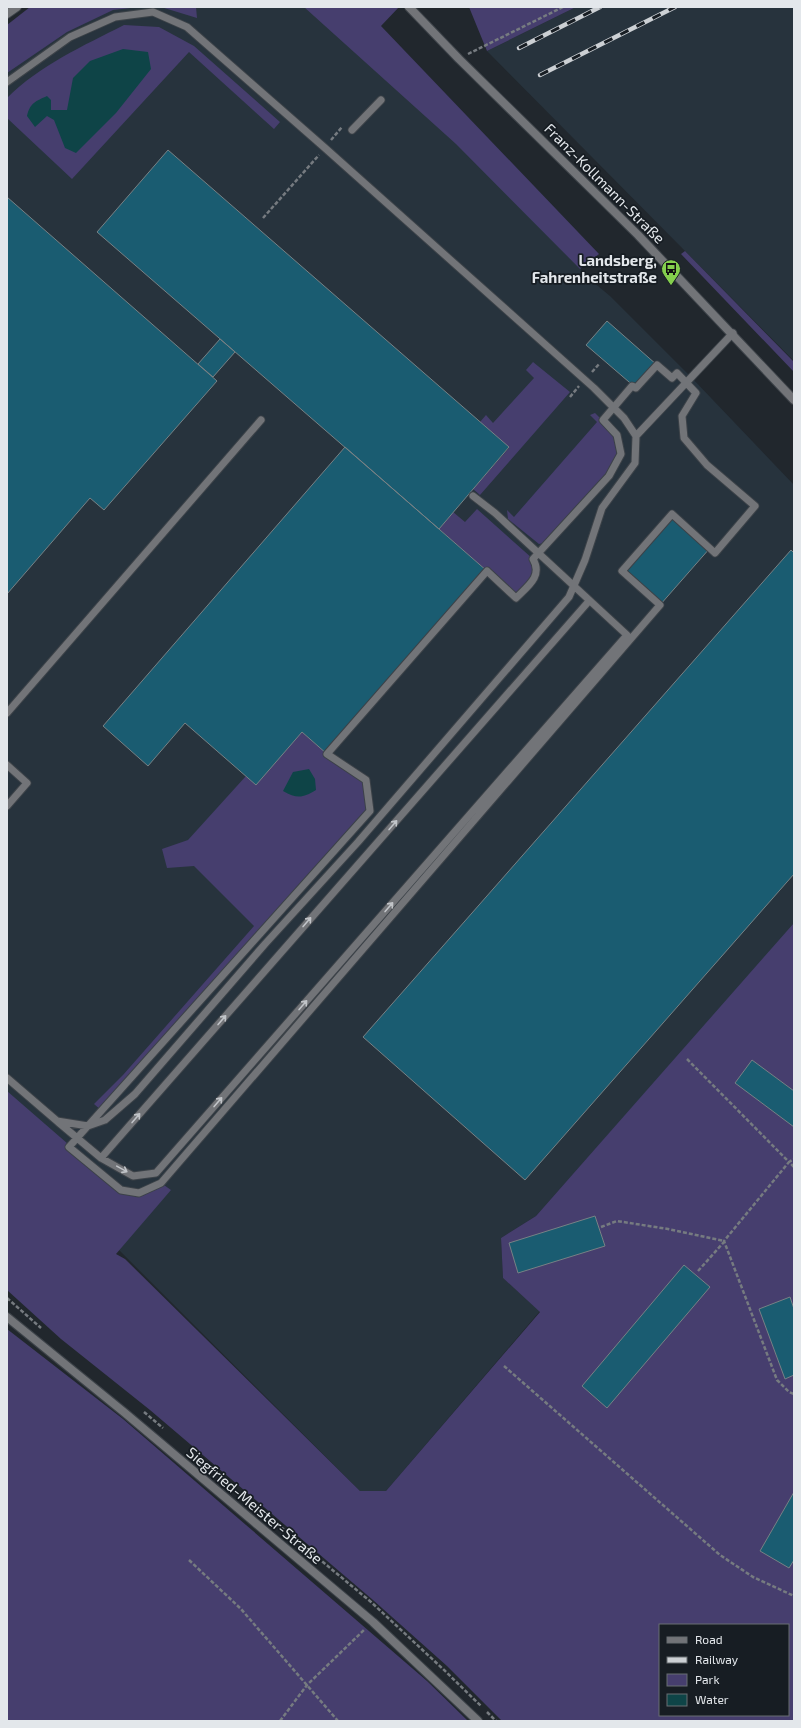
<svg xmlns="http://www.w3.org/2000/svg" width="801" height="1728" font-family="'Exo 2',sans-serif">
<rect width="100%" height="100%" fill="#21272d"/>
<path fill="#27333d" d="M65 7H327L592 281 610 296 691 377 794 485V925L536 1216 501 1238 503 1278 540 1311 386 1491H360L116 1247 7 1154V44Z
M576 7H794V361L487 51Z"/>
<path fill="#463e6e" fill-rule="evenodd" d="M30 7H139L113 10 67 32 7 73V25Z
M161 7H196L197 18Z
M304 7H399L381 26 599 254 580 269 456 144Z
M469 7H576L487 51Z
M124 25 159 27 194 46 280 122 274 129 189 52 72 179 7 118V98C40 65 83 46 124 25Z
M685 251 794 362V372L681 254Z
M533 362 570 392 480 495 473 489 509 448 480 422 486 415 493 423 534 378 526 370Z
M595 413 617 435 621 454 609 476 548 542 539 544 508 519 507 510 514 517 597 422 590 415Z
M477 509 533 559 536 578 516 598 439 529 453 512 465 522Z
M302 732 327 754 366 780 370 811 102 1111 94 1104 123 1075 254 926 194 866 167 868 162 849 188 840 246 776Z
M794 923V1721H502L447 1666 373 1600 150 1410 61 1339 7 1290V1091L121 1190 139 1193 161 1183 171 1190 116 1254 125 1259 360 1491H386L540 1312 503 1278 501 1238 536 1216ZM660 1625H788V1715H660Z
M7 1329 123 1419 427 1681 468 1721H7Z"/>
<path fill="#0e4447" d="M123 49 148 52 151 69 116 113 76 153 65 148 54 120 47 116 35 127 27 116C30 103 36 101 47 96L51 100V110H67L73 78 90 61Z
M309 769 315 779 316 790C303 798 297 799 283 791L293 772Z"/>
<path fill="#1a5c71" stroke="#778185" d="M168 150 509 447 439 529 97 232Z
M7 197 217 381 104 510 90 498 7 594Z
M607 321 657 365 636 388 586 345Z
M220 339 235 352 213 377 198 364Z
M345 447 487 571 327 754 302 732 256 785 185 723 148 766 103 726Z
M672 514 710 548 660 605 622 571Z
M791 550 794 553V874L525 1180 363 1037Z
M752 1060 794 1091V1127L735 1083Z
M595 1216 605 1246 518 1273 509 1243Z
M684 1265 710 1287 607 1408 582 1386Z
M790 1297 794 1309V1375L785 1379 759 1309Z
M794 1492V1560L789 1568 760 1551Z"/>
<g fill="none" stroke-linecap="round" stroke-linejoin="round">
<g stroke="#3c4248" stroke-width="9">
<path id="service" d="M7 82 70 37 115 17 153 12 187 27 325 148 594 388 624 418 636 436 635 463 602 508 585 560 569 597 358 842 265 944 135 1094 105 1120 88 1126 57 1121 7 1078
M352 130 381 100
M657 365 672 378 677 373 696 393 682 416 684 438 707 465 755 506 715 553 672 514 622 571 660 605 161 1183 139 1193 121 1190 69 1147 370 811 366 780 327 754 487 571 516 598C528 586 543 576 533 559L609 476 621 454 617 435 603 420 632 386 636 388Z
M636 436 733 333
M7 713 261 420
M7 765 27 783 7 806
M58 1122 101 1158 133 1176 156 1173 627 635 495 513 473 496
M101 1158 589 601"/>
</g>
<g stroke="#3c4248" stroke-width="10">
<path id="minor" d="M409 7 459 59 638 235 794 400
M7 14 17 7"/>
</g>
<g stroke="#3c4248" stroke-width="10">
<path id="tertiary" d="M7 1317 125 1413 373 1622 478 1721"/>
</g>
<path stroke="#767b80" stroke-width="2.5" stroke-dasharray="4 2" stroke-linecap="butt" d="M468 54 563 7
M331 140 342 127
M263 218 319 155
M592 372 600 363
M570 397 579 386
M687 1059 789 1162 794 1159
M794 1167 789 1162 724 1241 777 1380 789 1392 794 1394
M601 1227 617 1221 668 1229 724 1241
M698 1271 724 1242
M7 1298 41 1328
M504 1366 720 1555 753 1577 794 1596
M144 1412 163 1428
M253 1504 371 1602 443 1669 481 1706
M189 1560 241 1609 338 1721
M487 1712 496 1721
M280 1721 307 1685 365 1629"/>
<use href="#service" stroke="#727478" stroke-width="7"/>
<use href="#minor" stroke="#727478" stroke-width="8"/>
<use href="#tertiary" stroke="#727478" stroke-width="8"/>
<g stroke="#ccd0d4" stroke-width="4.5">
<path id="rail" d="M519 48 600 7
M540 75 675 7"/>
</g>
<use href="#rail" stroke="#171d23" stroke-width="3" stroke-dasharray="9" stroke-linecap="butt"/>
</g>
<defs><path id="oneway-shaft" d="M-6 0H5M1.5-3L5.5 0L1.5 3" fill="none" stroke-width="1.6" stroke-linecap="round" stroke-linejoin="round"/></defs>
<g stroke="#c1c4c8">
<use href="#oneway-shaft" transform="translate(393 825) rotate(-49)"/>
<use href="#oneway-shaft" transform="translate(389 907) rotate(-49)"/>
<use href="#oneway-shaft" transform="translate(307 922) rotate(-49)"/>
<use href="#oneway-shaft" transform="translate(303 1005) rotate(-49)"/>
<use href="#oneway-shaft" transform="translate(222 1020) rotate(-49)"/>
<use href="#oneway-shaft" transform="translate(218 1102) rotate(-49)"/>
<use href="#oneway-shaft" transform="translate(136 1118) rotate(-49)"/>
<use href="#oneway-shaft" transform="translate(122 1169) rotate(29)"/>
</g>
<defs>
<g id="bus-pin" transform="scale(1)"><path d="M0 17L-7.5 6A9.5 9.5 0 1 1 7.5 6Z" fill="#84cf4d" stroke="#171d23"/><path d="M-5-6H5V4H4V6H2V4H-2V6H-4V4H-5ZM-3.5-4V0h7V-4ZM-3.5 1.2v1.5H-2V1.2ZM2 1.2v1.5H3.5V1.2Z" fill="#111"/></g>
</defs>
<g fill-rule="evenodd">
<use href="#bus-pin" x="671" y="269"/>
</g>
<g text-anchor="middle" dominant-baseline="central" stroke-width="3.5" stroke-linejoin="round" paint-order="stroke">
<g font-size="15" fill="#e3e7eb" stroke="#171d23">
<text transform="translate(605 183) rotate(45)">Franz-Kollmann-Straße</text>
<text transform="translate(255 1505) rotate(40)">Siegfried-Meister-Straße</text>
</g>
<g font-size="15" font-weight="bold" fill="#e3e7eb" stroke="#171d23" text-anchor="end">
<text x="657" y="260">Landsberg,<tspan x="657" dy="17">Fahrenheitstraße</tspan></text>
</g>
</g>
<rect width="801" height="1728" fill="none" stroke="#e3e7eb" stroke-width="16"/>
<rect x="659" y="1624" width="130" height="92" fill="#171d23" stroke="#696e73"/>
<rect x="667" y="1637" width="20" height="6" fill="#727478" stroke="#696e73"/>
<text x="695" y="1644" font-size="12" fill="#e3e7eb">Road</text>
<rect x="667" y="1657" width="20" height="6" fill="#ccd0d4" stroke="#696e73"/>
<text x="695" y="1664" font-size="12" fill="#e3e7eb">Railway</text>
<rect x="667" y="1674" width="20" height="12" fill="#463e6e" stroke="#696e73"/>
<text x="695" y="1684" font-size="12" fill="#e3e7eb">Park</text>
<rect x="667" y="1694" width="20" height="12" fill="#0e4447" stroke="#696e73"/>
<text x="695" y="1704" font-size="12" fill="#e3e7eb">Water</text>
</svg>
